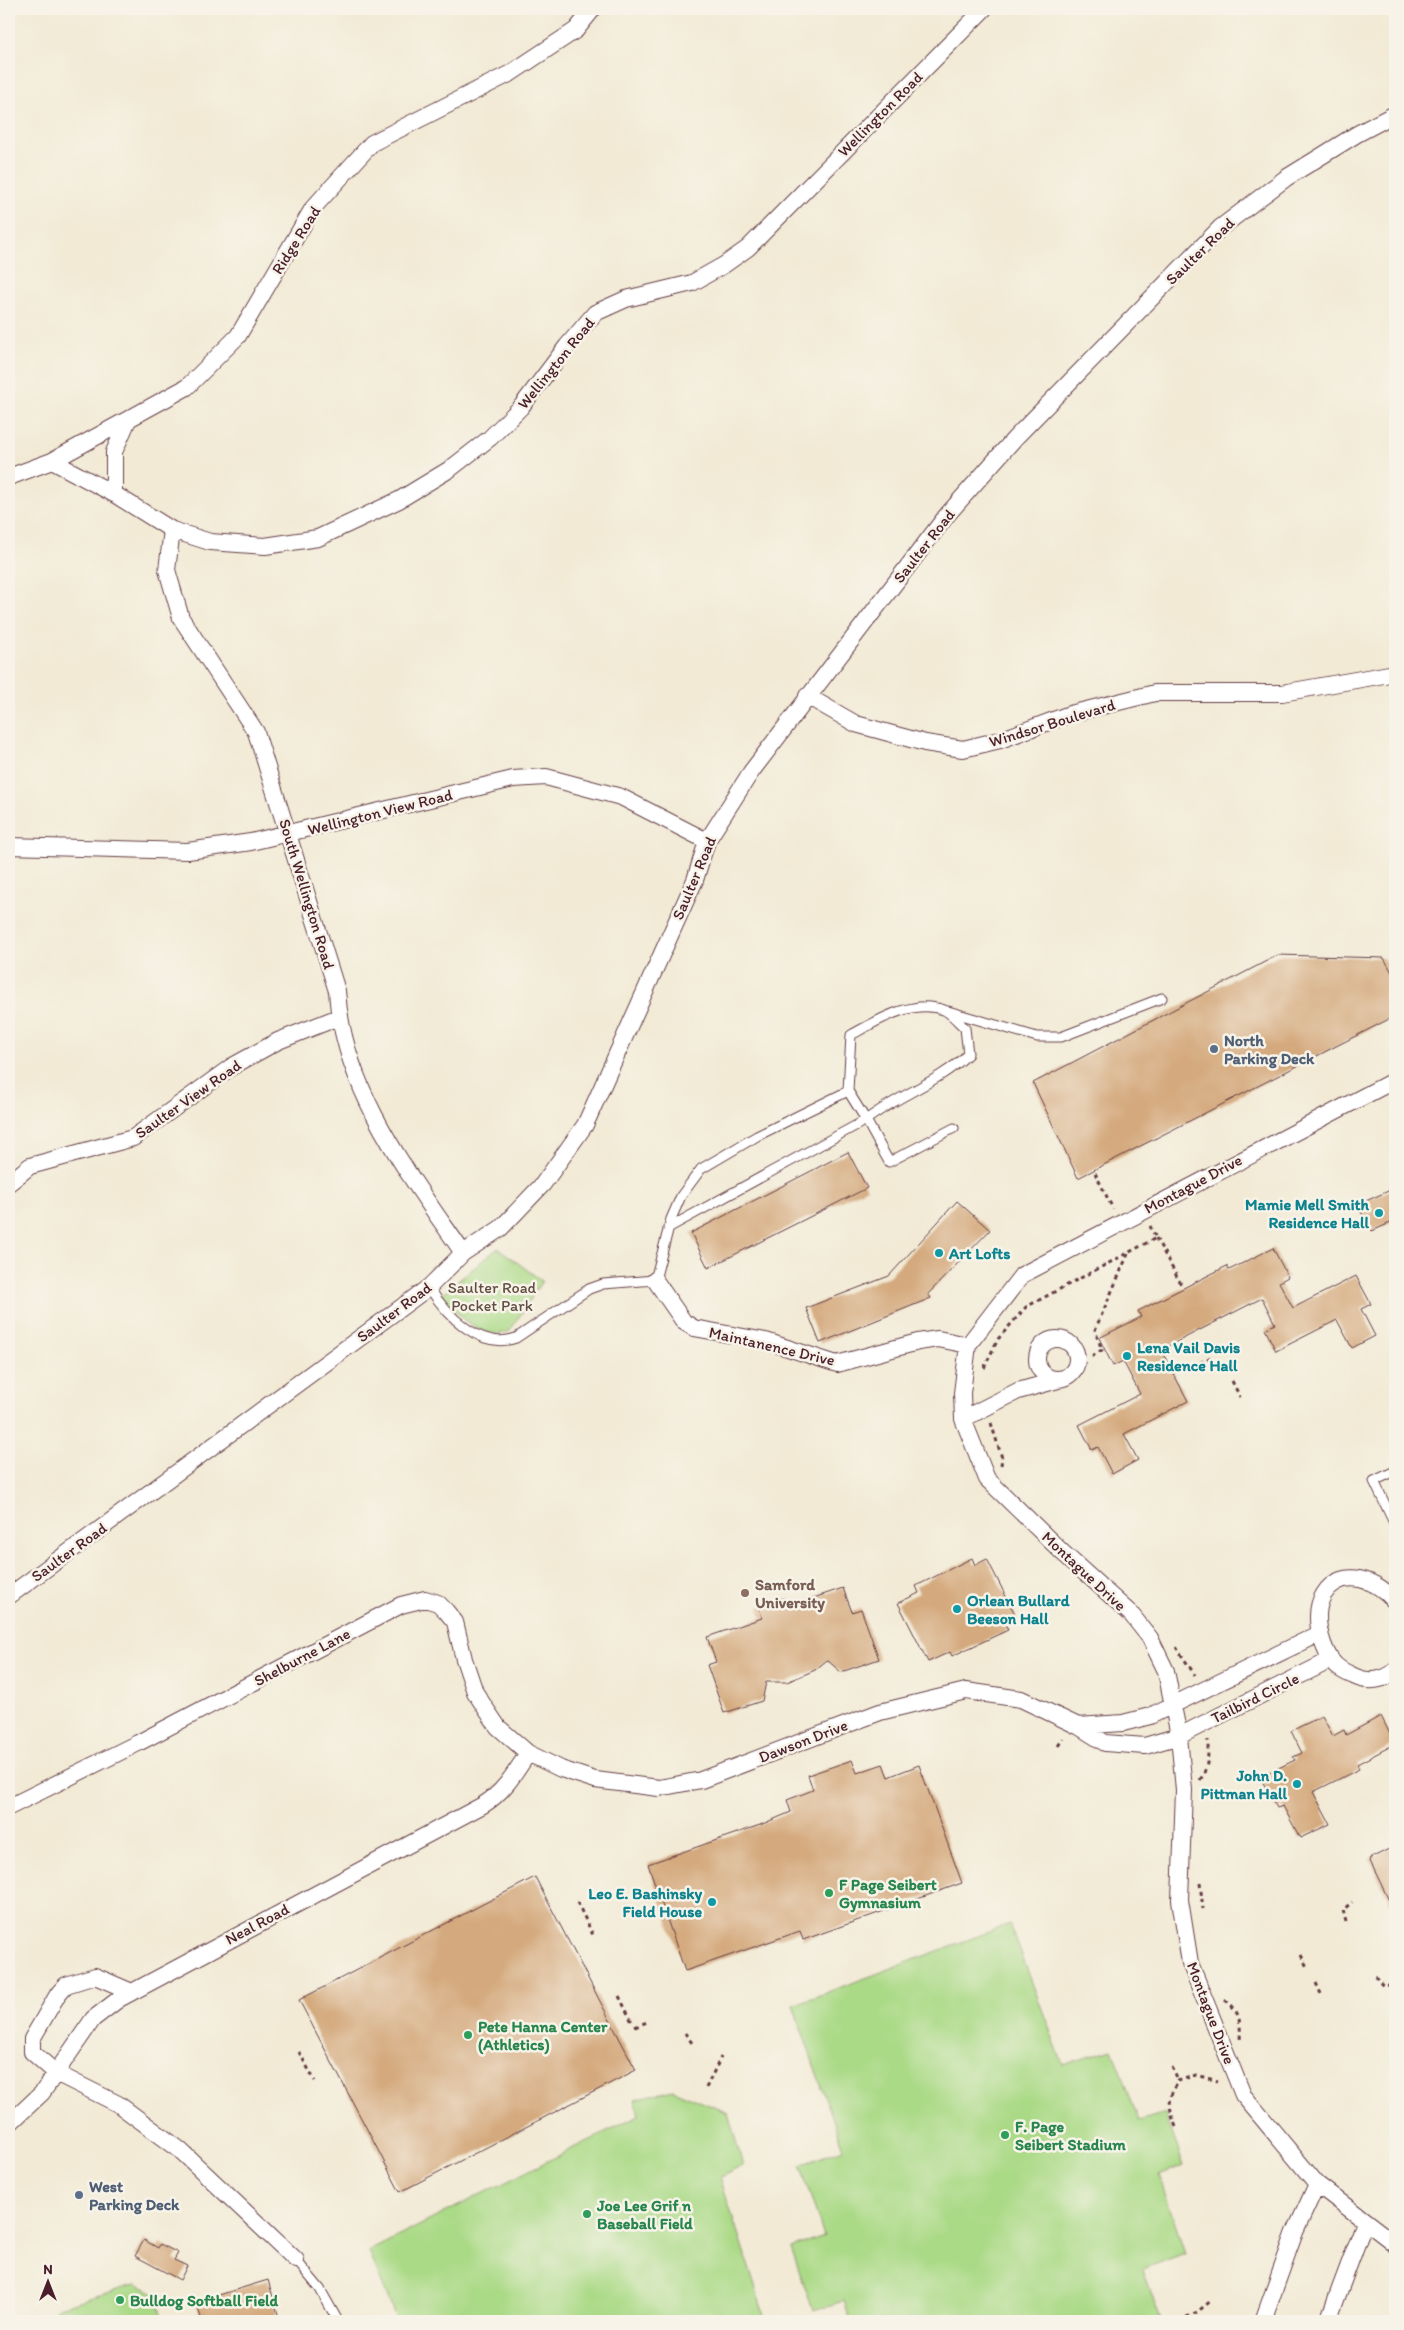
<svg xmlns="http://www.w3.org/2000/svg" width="1404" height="2330" font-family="Itim,sans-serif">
<rect width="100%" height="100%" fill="#f7f3e8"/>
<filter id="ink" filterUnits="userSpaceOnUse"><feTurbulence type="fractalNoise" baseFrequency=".02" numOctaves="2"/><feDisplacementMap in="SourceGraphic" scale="10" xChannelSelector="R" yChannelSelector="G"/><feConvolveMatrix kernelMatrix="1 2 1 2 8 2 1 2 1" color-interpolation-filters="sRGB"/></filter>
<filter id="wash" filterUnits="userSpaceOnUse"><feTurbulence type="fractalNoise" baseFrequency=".0096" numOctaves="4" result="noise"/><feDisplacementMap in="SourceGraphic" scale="20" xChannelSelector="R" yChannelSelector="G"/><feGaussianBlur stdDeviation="1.12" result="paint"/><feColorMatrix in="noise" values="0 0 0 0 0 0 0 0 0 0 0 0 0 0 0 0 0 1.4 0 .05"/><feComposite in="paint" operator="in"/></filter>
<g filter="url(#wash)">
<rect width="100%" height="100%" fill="#f2ead5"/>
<path fill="#abda87" stroke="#7a7c59" d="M498 1248 542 1281 510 1331C484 1343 455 1313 441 1295Z
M1010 1924 1063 2065 1112 2049 1139 2121 1165 2113 1184 2166 1159 2176 1185 2253 1143 2269 1161 2321H851L844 2301 813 2310 791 2248 824 2236 800 2165 843 2149 793 2005Z
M673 2090 728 2113 743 2166 720 2177 766 2321H397L369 2251 639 2115 635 2099Z
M137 2284 155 2293 163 2321H39L59 2307Z"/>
<g id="blocks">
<path fill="#d4a97d" d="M1278 955 1384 958 1395 978V1016L1078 1178 1033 1083Z
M848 1152 867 1188 708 1268 691 1233Z
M1395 1188V1221L1372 1231 1357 1205Z
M957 1201 990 1230 928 1294 931 1298 820 1343 806 1308 889 1276Z
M1273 1248 1288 1277 1279 1282 1293 1308 1356 1276 1371 1304 1361 1309 1375 1336 1352 1348 1337 1320 1276 1351 1265 1329 1275 1324 1262 1298 1161 1350 1188 1401 1124 1434 1138 1460 1112 1474 1098 1447 1092 1450 1079 1425 1140 1394 1123 1361 1113 1366 1099 1338 1141 1317 1138 1311 1227 1266 1229 1270Z
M972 1558 975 1565 987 1559 1016 1616 1004 1622 1008 1630 952 1656 950 1652 928 1662 898 1603 919 1593 916 1586Z
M843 1588 852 1612 861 1609 879 1659 841 1672 827 1660 815 1670 787 1682H766L762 1701 724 1713 707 1665 716 1662 707 1637 762 1618 759 1607 784 1598 787 1607Z
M1322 1716 1333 1736 1344 1730 1346 1735 1381 1716 1395 1744 1357 1764 1359 1769 1313 1792 1330 1824 1300 1838 1283 1806 1277 1808 1260 1777 1295 1760 1293 1757 1302 1753 1291 1731Z
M852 1760 857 1773 883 1764 888 1777 919 1765 962 1883 803 1940 800 1931 685 1971 648 1864 760 1825 791 1812 787 1800 813 1790 808 1775Z
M1395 1846V1913L1369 1859Z
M535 1877 636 2070 400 2192 299 2000Z
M144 2240 158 2248 160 2244 178 2253 174 2260 187 2266 180 2280 135 2256Z
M268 2280 280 2321H202L196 2302Z"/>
</g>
</g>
<g filter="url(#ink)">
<use href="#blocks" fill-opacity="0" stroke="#633d44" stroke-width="1"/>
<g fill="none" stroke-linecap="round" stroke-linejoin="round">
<g stroke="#633d44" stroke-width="11">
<path id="service" d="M948 1011 1037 1037H1061L1162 998
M668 1228 866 1120 889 1162 954 1128
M429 1287C446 1315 481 1351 516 1338L589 1289 603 1284 655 1280 671 1219 681 1196 701 1169 757 1136 848 1091 851 1035C877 1021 913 998 944 1010 951 1013 959 1023 965 1028L968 1054C938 1083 898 1095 866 1120L848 1091
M1395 1471 1374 1481 1395 1525
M296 2260 320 2289 338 2321"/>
</g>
<g stroke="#633d44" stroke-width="18">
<path id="minor" d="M52 461 114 494 172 530 210 542 265 546 318 538 399 500 450 469 490 438 521 407 567 346 595 313 626 299 692 283 724 265 748 248 984 9
M9 477 52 461 187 387 238 336 313 208 372 143 511 73 576 30 593 9
M114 494V452L128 420
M172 530 167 570 181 618 256 732 337 991C343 1090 409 1174 463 1253
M807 696 856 724 925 743 963 749 1000 740 1070 714 1155 693H1282L1395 673
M9 846 188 851 251 842 513 779 546 777 621 797 707 841
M1395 1080 1022 1275 968 1345 962 1393 963 1419 987 1479 1062 1552 1131 1614 1150 1638 1166 1671 1179 1736 1184 1790 1180 1900 1190 1963 1243 2095 1317 2184 1395 2244
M9 1183 30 1166 133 1138 231 1067 278 1041 339 1017
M655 1280 684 1322 694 1328 766 1341 837 1364 918 1342 938 1339 968 1345
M1037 1359a20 20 0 1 1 40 0a20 20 0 1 1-40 0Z
M963 1419 1018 1391 1058 1380
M9 1596 429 1287 463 1253 501 1228 543 1184 585 1125 695 880 707 841 751 772 947 515 1015 438 1220 228 1286 178 1357 134 1395 114
M1395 1602C1380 1581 1342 1565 1324 1594 1312 1613 1320 1642 1331 1660 1337 1669 1347 1673 1356 1677 1369 1683 1385 1680 1395 1671
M1078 1726 1123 1723 1150 1716 1319 1634
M9 1807 138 1743 401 1605 425 1599 438 1603 446 1611 455 1622 464 1659 475 1692 484 1706 498 1727 528 1753 561 1769 595 1780 659 1788 701 1780 880 1712 966 1691 1021 1699 1078 1726 1105 1743 1145 1746 1179 1736 1331 1660
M132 1992 95 1976 66 1985 58 1994 32 2039V2052L56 2073 118 2104 180 2150 296 2260
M9 2124 42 2093 93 2019 119 1999 483 1805C504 1792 515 1773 528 1753
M1263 2321 1295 2232 1317 2184
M1328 2321 1365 2222"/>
</g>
<path stroke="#633d44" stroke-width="3" stroke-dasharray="4 4" stroke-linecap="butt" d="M1095 1173 1113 1209
M1156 1238 1182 1286
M1224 1351 1234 1346
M1092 1356 1102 1350 1095 1330 1128 1254
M1200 1363 1213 1356
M984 1368 998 1339 1026 1307 1156 1238 1150 1226
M1232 1381 1240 1397
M991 1423 1002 1458 1001 1465
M1176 1647 1195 1675
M1058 1746 1063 1739
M1200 1780C1209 1767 1208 1755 1208 1740
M1200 1883 1203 1909
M577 1902 594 1937
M1346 1922 1343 1910 1352 1902
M1301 1955 1307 1967
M1375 1976 1383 1986 1395 1984
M1316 1983 1322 1996
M619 1996 632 2022
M1225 2000C1240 2010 1241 2023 1240 2040
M635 2027 649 2021
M685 2033 692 2043
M299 2052 315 2081
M1172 2067 1178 2081
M706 2088 721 2057
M1176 2127C1169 2110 1167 2097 1178 2081L1196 2075 1218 2081
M1179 2321 1197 2312 1212 2300"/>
<use href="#service" stroke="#fff" stroke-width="9"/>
<use href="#minor" stroke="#fff" stroke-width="16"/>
</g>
</g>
<g fill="#5c6f8a" stroke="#f7f3e8" stroke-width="2">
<circle cx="1214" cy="1049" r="5"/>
<circle cx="79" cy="2195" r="5"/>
</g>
<g fill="#0f9aa8" stroke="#f7f3e8" stroke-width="2">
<circle cx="1379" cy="1213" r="5"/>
<circle cx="939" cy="1253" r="5"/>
<circle cx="1127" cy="1356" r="5"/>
<circle cx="957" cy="1609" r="5"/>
<circle cx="1297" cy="1784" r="5"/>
<circle cx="712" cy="1902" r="5"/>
</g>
<circle fill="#8d6e63" stroke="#f7f3e8" stroke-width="2" cx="745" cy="1593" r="5"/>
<g fill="#2e9e5b" stroke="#f7f3e8" stroke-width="2">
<circle cx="829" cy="1893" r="5"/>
<circle cx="468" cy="2035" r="5"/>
<circle cx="1005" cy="2135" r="5"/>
<circle cx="587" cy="2214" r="5"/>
<circle cx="120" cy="2300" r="5"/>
</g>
<g text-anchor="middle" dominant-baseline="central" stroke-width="5" stroke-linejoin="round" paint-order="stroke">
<g font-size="16" fill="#4a1f2b" stroke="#f7f3e8">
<text transform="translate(880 114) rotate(-45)">Wellington Road</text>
<text transform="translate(296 240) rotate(-58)">Ridge Road</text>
<text transform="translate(1200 251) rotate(-44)">Saulter Road</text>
<text transform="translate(556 363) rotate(-51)">Wellington Road</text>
<text transform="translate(924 546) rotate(-52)">Saulter Road</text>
<text transform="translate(1052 723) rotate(-17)">Windsor Boulevard</text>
<text transform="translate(380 812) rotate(-14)">Wellington View Road</text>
<text transform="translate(694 878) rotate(-67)">Saulter Road</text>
<text transform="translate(307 894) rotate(73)">South Wellington Road</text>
<text transform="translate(188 1099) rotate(-35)">Saulter View Road</text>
<text transform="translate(1193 1184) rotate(-28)">Montague Drive</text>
<text transform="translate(394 1312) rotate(-37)">Saulter Road</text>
<text transform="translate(772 1346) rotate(13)">Maintanence Drive</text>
<text transform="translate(69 1552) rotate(-36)">Saulter Road</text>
<text transform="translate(1084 1571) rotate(43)">Montague Drive</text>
<text transform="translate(302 1657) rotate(-28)">Shelburne Lane</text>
<text transform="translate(1255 1698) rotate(-26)">Tailbird Circle</text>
<text transform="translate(803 1741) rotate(-21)">Dawson Drive</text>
<text transform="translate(257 1924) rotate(-28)">Neal Road</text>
<text transform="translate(1211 2013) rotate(69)">Montague Drive</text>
</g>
<g font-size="16" font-weight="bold" fill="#4e5e75" stroke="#f7f3e8" text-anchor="start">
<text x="1224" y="1040">North<tspan x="1224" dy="18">Parking Deck</tspan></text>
<text x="89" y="2186">West<tspan x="89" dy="18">Parking Deck</tspan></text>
</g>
<g font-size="16" font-weight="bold" fill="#0d838f" stroke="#f7f3e8" text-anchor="end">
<text x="1369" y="1204">Mamie Mell Smith<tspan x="1369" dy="18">Residence Hall</tspan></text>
<text x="949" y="1253" text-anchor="start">Art Lofts</text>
<text x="1137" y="1347" text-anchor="start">Lena Vail Davis<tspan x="1137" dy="18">Residence Hall</tspan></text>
<text x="967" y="1600" text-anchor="start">Orlean Bullard<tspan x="967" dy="18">Beeson Hall</tspan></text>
<text x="1287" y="1775">John D.<tspan x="1287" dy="18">Pittman Hall</tspan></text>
<text x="702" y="1893">Leo E. Bashinsky<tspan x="702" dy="18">Field House</tspan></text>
</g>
<g font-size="16" fill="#624e42" stroke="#f7f3e8">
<text x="492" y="1287">Saulter Road<tspan x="492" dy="18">Pocket Park</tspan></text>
</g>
<g font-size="16" font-weight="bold" fill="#785e54" stroke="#f7f3e8" text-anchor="start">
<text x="755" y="1584">Samford<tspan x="755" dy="18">University</tspan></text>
</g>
<g font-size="16" font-weight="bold" fill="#27864d" stroke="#f7f3e8" text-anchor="start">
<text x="839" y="1884">F Page Seibert<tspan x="839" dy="18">Gymnasium</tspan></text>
<text x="478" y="2026">Pete Hanna Center<tspan x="478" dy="18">(Athletics)</tspan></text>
<text x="1015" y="2126">F. Page<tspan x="1015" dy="18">Seibert Stadium</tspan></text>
<text x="597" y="2205">Joe Lee Grif n<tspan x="597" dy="18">Baseball Field</tspan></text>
<text x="130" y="2300">Bulldog Softball Field</text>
</g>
</g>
<rect width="1404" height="2330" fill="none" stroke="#f7f3e8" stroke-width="30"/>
<g transform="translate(48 2282)" stroke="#f7f3e8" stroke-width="4" paint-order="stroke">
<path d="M0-4L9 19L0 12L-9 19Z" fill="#4a1f2b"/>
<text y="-8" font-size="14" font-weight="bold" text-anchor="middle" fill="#4a1f2b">N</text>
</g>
</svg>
